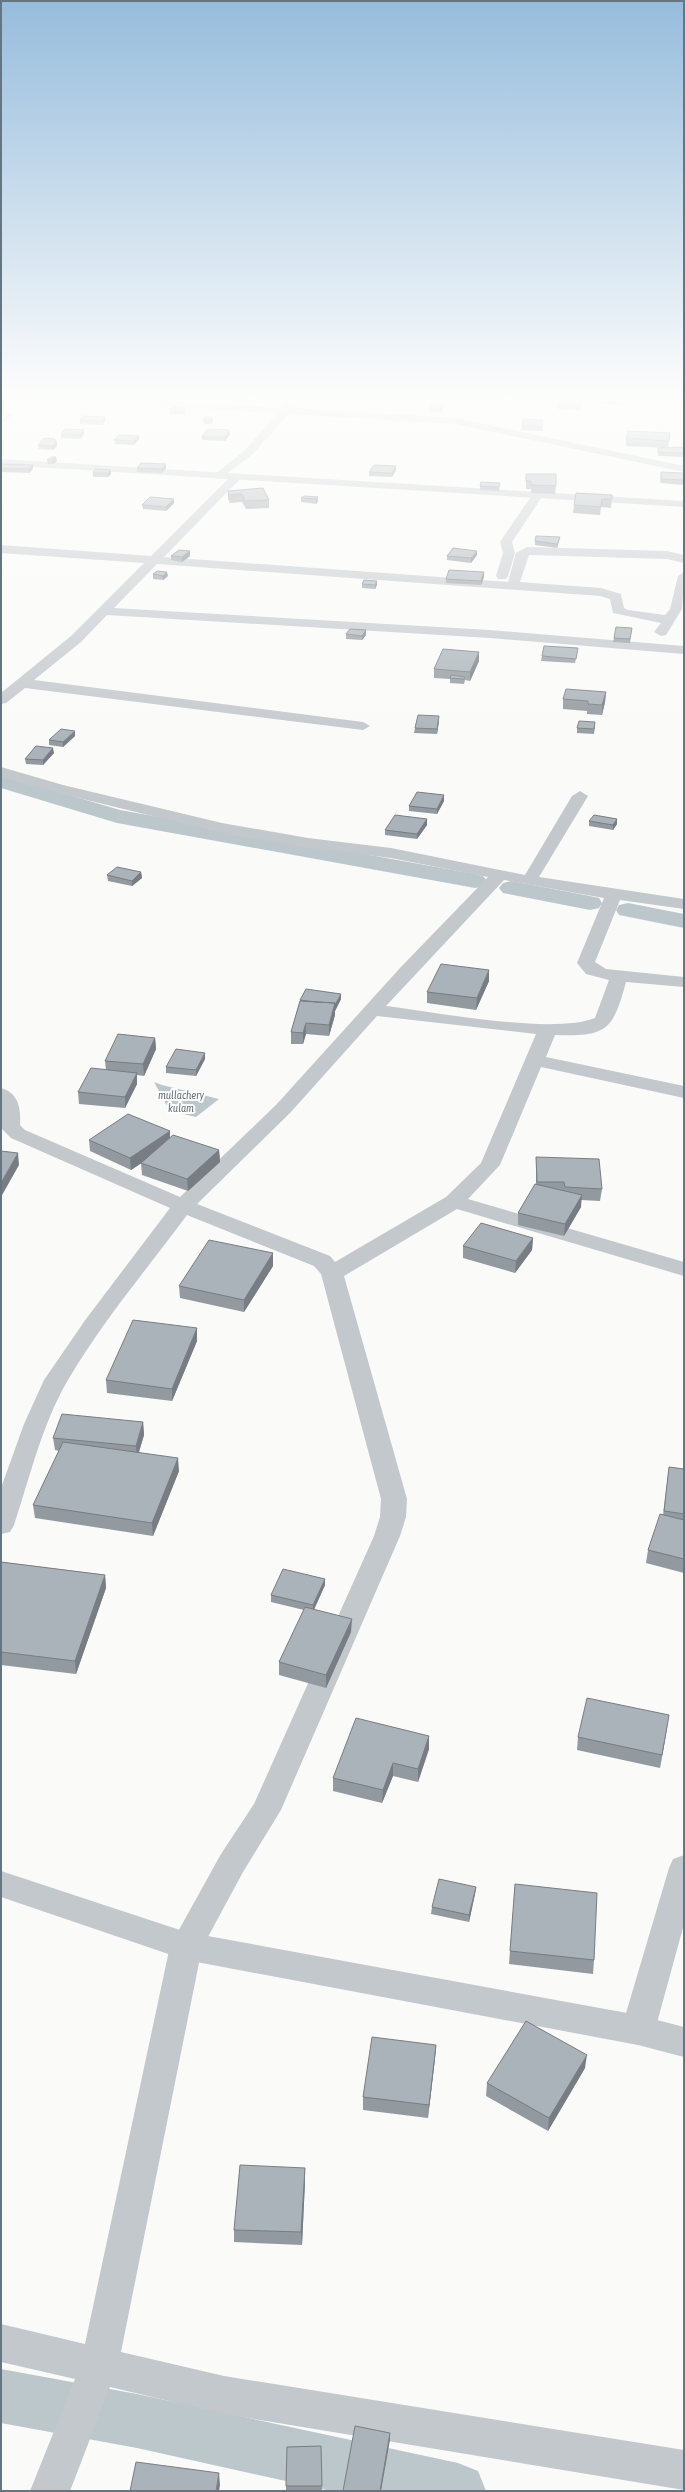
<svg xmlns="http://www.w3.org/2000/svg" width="685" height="2492" font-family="'Asap Condensed',sans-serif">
<rect width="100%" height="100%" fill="#fafaf8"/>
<path fill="#bbc7cb" d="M154 1082 162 1085 219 1099 196 1117 170 1111Z"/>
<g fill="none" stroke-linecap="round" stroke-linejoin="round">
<path fill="#bbc7cb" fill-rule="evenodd" d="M1 775 120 810 475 874 483 876 487 881 483 886 475 888 117 823 1 788Z
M511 881 590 896 599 898 602 903 599 908 590 910 503 893 499 888 503 883Z
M628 903 684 914V928L619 915 616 910 619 905Z
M1 2369 137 2394 458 2463 478 2471 486 2491H331L137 2448 1 2423Z"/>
<path fill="#c3c8cc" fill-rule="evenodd" d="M9 413 14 414 1 424V419Z"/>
<path fill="#c3c8cc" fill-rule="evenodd" d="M155 401 283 408 288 402 293 401 297 404 294 408 455 418 684 466V472L455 424 288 414 252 455 219 479 215 478V474L244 451 278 413 171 407Z
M236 474 242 477 240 479 164 557 508 582 516 553 527 547 667 551 684 555V563L667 559 529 555 520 582 601 588 621 594 624 608 628 610 665 615 670 609 678 576 684 572 682 609 666 635 661 636 654 632 661 623 613 613 610 599 600 596 157 564 114 608 490 630 684 646V654L490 638 107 615 81 642 34 680 363 722 370 726 363 730 25 688 6 703 1 704V693L71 636 144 563 1 553V545L151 556 232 475Z
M538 491 544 494 512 542 515 553 508 576 506 579H498L496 576 503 553 500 542 534 492Z
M1 767 63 785 222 823 308 838 391 848 525 875 572 796 580 791 588 796 539 877 684 899V909L620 900 595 962 606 969 684 977V987L626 982C613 1030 607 1037 555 1035L546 1057 684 1086V1098L541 1067 500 1165 468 1199 684 1262V1276L457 1209 344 1276 407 1499 406 1517 400 1536 281 1810 243 1872 202 1948 121 2352 224 2376 684 2450V2490L224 2414 110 2387 70 2491H30L75 2379 1 2362V2324L85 2344 170 1946 221 1854 254 1804 374 1536 380 1517 381 1499 321 1274 314 1266 187 1215C147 1269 102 1322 68 1380 42 1424 30 1477 14 1525L10 1532 1 1534V1488L24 1424 44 1380 86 1319 170 1208 11 1138 1 1128V1088C19 1093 21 1109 20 1125L25 1130 180 1197 276 1105 400 968 488 877 391 858 308 848 222 833 54 792 1 777ZM504 880 604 898 577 963 586 974 609 980 595 1018C552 1035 435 1012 386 1006ZM377 1016 536 1034 481 1163 446 1197 335 1262 330 1256 197 1204 290 1113Z
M684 1855V1924L655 2030 650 2041 638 2045 626 2041 621 2030 669 1868 673 1859Z"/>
<path fill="#c3c8cc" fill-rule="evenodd" d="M1 459 684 501V507L1 465Z
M1 1871 186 1932 638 2015 684 2027V2057L638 2045 186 1960 1 1897Z"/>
</g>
<path fill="#929a9f" d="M603 401H623L622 405 603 404Z
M581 405 578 410 557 409 558 406Z
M443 406V410L441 413 430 412V408Z
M172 407 186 411 184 414H170V410Z
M105 417V421L102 425 80 424V420Z
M205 417 213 421 211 424H204L203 420Z
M543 420 542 431 522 430V426Z
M229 430 230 434 225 441 202 440V437Z
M670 433 668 448 684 447V457L658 456V448H664L626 446V438Z
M61 434H84L80 439 61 438Z
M55 439 57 446 53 450 39 449 38 445Z
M139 439 134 445 115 444 114 440Z
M47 460 57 461 53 464H48Z
M1 464 33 469 29 473 1 472Z
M137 468H166L162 473 137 472Z
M111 470V474L108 477H93V473Z
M396 470 392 477 369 476V472Z
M661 472 684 473V485L660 483Z
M526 474 556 486 555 494 531 493V489H526Z
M500 483 499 491 480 490V486Z
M228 491 269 500V508L246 509 242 502 230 503 228 499Z
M612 495 611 508 601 507 600 515 573 513 574 505Z
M318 497V501L316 504 301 502V498Z
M174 503 166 511 143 509 142 505Z
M560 537 559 541 557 548 535 545V541Z
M190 551V556L182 562 171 560V556Z
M477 555 471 563 447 560V556Z
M484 572V577L481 585 446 583V579Z
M153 574 168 576 163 580 153 579Z
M362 584 377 585 375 589 362 588Z
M632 628 630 643 613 642 614 638Z
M346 634 366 635 362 640 346 639Z
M577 653 575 663 541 661 542 656Z
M479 661 470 681 465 680 464 684 450 683V679L434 678V669Z
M606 692 605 702 602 715 587 714V711L563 709V699Z
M439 721 437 734 414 733 415 728Z
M595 727 594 734 577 733V728Z
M75 731V736L63 747 49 745V740Z
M54 753 43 765 26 764 25 759Z
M444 801 437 814 409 811V806Z
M427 819V825L417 839 385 835V830Z
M617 819V824L613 830 589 826V821Z
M141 872 142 878 132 886 108 881 107 875Z
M489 981 476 1010 427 1003V992Z
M341 999 335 1011V1015L329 1036 306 1034 303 1044H291V1032L300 1000Z
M155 1038 156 1049 144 1076 137 1075V1084L125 1108 79 1104 78 1092 106 1070 105 1061Z
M205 1059 196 1076 166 1073V1067Z
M170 1138 219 1150 220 1162 188 1191 142 1175 141 1163H142L131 1170 90 1151 89 1140Z
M536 1157 602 1189 600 1201 581 1200V1207L564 1236 518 1225V1213L536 1184Z
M533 1238 532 1250 515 1273 463 1258V1246Z
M273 1253V1266L244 1312 180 1298 179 1286Z
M197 1328V1341L172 1401 107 1393 106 1380Z
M143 1422 144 1435 139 1452 179 1471 153 1536 35 1518 33 1505 59 1451 55 1450 53 1438Z
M669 1467 684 1469V1573L646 1563 648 1550 663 1515Z
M1 1562 105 1575 106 1588 76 1674 1 1665Z
M325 1585 314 1609 351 1632 326 1688 279 1675V1662L304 1610 271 1602V1595Z
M667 1728 660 1768 577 1750 578 1737Z
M429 1736V1749L418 1782 393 1776 382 1803 333 1791V1778Z
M515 1884 594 1960 593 1974 509 1964Z
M476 1887 475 1894 469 1922 431 1914 432 1907Z
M436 2045 435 2058 428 2118 363 2110V2097Z
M585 2068 548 2131 486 2096 487 2083Z
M305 2168V2181L302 2245 234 2242V2230Z
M321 2446 322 2491H286V2486Z"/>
<path fill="#777d82" d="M581 401V405L578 410V407Z
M443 406V410L441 413V409Z
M105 417V421L102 425V421Z
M213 418V421L211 424V420Z
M84 430V434L80 439V435Z
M229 430 230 434 225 441V437Z
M139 436V439L134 445V441Z
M55 439 56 443 57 442V446L53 450 52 446 54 442Z
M56 457 57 461 53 464 52 460Z
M166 464V468L162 473V469Z
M33 465V469L29 473V469Z
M396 466V470L392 477V473Z
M111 470V474L108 477V473Z
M318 497V501L316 504V499Z
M174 499V503L166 511V507Z
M560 537 559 541 557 548V544Z
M190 551V556L182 562V557Z
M477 551V555L471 563V558Z
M167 572 168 576 163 580V576Z
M484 572V577L481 585V581Z
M377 581V585L375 589V585Z
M366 630V635L362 640V636Z
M479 652V661L470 681V672Z
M606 692 605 702 602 715V705Z
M439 716V721L437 734V729Z
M75 731V736L63 747V742Z
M53 748 54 753 43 765V760Z
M444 795V801L437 814V809Z
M427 819V825L417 839V834Z
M617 819V824L613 830V825Z
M141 872 142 878 132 886V881Z
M489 970V981L476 1010 477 998Z
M341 994V999L335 1011V1005Z
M335 1003V1015L329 1036V1025Z
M306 1023V1034L303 1044V1033Z
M155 1038 156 1049 144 1076 143 1064Z
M205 1053V1059L196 1076V1070Z
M137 1073V1084L125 1108V1097Z
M170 1131V1143L131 1170 130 1158Z
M219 1150 220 1162 188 1191 187 1179Z
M18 1153 19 1165 1 1197V1183Z
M582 1195 581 1207 564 1236 565 1224Z
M533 1238 532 1250 515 1273 516 1261Z
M273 1253V1266L244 1312V1300Z
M197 1328V1341L172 1401V1389Z
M143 1422 144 1435 137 1458 136 1446Z
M178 1458 179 1471 153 1536 152 1523Z
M105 1575 106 1588 76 1674 75 1661Z
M325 1579V1585L313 1612V1605Z
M352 1619 351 1632 326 1688V1675Z
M669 1715 667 1728 660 1768 662 1755Z
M429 1736V1749L418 1782V1769Z
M393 1763V1776L382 1803 383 1790Z
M476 1887 475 1894 469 1922V1915Z
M436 2045 435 2058 428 2118 429 2105Z
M587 2055 585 2068 548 2131 549 2118Z
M305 2168V2181L302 2245 301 2232Z
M390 2433V2440L381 2491H380Z
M219 2473 220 2485 219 2491H216Z"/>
<path fill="#aab3b9" stroke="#777d82" d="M560 401H581L578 407 558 406Z
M432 405 443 406 441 409 430 408Z
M172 407H185L184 410H170Z
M83 416 105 417 102 421 80 420Z
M205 417 213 418 211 420H203Z
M523 419 543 420 542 427 522 426Z
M65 429 84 430 80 435 61 434Z
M207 429 229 430 225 437H202Z
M628 431 670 433 669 441 626 438Z
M119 435 139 436 134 441 114 440Z
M44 438 55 439 54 442H57L52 446 38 445Z
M684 447V453L658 452V448Z
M52 457H56L52 460H47Z
M141 463 166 464 162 469 137 468Z
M1 464 33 465 29 469 1 468Z
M374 465 396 466 392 473 369 472Z
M95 469 111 470 108 473H93Z
M661 472 684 473V480L661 479Z
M526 474H556V486L531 485V481H526Z
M481 482 500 483 499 487 480 486Z
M263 488 269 500 245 501 242 494 229 495 228 491Z
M576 493 612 495V499H602L601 507 574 505Z
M304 496 318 497 316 499 301 498Z
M150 497 174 499 166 507 142 505Z
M536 536 560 537 557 544 535 541Z
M453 548 477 551 471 558 447 556Z
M179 550 190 551 182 557 171 556Z
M449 570 484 572 481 581 446 579Z
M157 571 167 572 163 576 153 574Z
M364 580 377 581 375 585 362 584Z
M616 627 632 628 630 639 614 638Z
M350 629 366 630 362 636 346 634Z
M544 646 578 648 576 659 542 656Z
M443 649 479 652 470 672 434 669Z
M451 675 465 677 464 679 450 678Z
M566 689 606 692 602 705 588 704V701L563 699Z
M418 715 439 716 437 729 415 728Z
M579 721 595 722 594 729 577 728Z
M61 729 75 731 63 742 49 740Z
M36 746 53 748 43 760 25 759Z
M417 792 444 795 437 809 409 806Z
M395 815 427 819 417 834 385 830Z
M594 815 617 819 613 825 589 821Z
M117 867 141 872 132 881 107 875Z
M441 964 489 970 477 998 427 992Z
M306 989 341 994 335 1005H334L335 1003 316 1002 300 1000Z
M300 1001 335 1003 329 1025 306 1023 303 1033 291 1032Z
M118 1034 155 1038 143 1064 105 1061Z
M176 1049 205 1053 196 1070 166 1067Z
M91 1068 137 1073 125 1097 78 1092Z
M128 1114 170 1131 130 1158 89 1140Z
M173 1135 219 1150 187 1179 141 1163Z
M1 1151 18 1153 1 1183Z
M536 1157 599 1159 602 1189 565 1187 564 1182H537Z
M535 1184 582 1195 565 1224 518 1213Z
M481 1223 533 1238 516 1261 463 1246Z
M209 1240 273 1253 244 1300 179 1286Z
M133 1320 197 1328 172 1389 106 1380Z
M62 1414 143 1422 136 1446 53 1438Z
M63 1442 178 1458 152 1523 33 1505Z
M669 1467 684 1469V1514L664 1511Z
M660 1514 684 1520V1559L648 1550Z
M1 1562 105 1575 75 1661 1 1652Z
M283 1569 325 1579 313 1605 271 1595Z
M305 1607 352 1619 326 1675 279 1662Z
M587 1698 669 1715 662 1755 578 1737Z
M356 1718 429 1736 418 1769 393 1763 383 1790 333 1778Z
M439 1879 476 1887 469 1915 432 1907Z
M515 1884 597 1893 594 1960 510 1951Z
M526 2021 587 2055 549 2118 487 2083Z
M372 2037 436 2045 429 2105 363 2097Z
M240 2165 305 2168 301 2232 234 2230Z
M355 2426 390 2433 380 2491H343Z
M321 2446 322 2486H286L287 2447Z
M136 2462 219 2473 216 2491H130Z"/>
<linearGradient id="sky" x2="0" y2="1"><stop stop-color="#96bcdc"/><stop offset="0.53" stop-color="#fdfdfc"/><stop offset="1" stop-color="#fdfdfc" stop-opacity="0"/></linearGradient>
<rect width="685" height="750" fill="url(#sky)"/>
<g text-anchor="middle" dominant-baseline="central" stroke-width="4" stroke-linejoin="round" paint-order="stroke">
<g font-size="11" font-style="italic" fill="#60757c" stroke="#fff">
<text x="181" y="1095">mullachery<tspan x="181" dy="13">kulam</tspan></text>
</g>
</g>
<rect width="685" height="2492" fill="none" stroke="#657683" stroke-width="4"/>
</svg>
